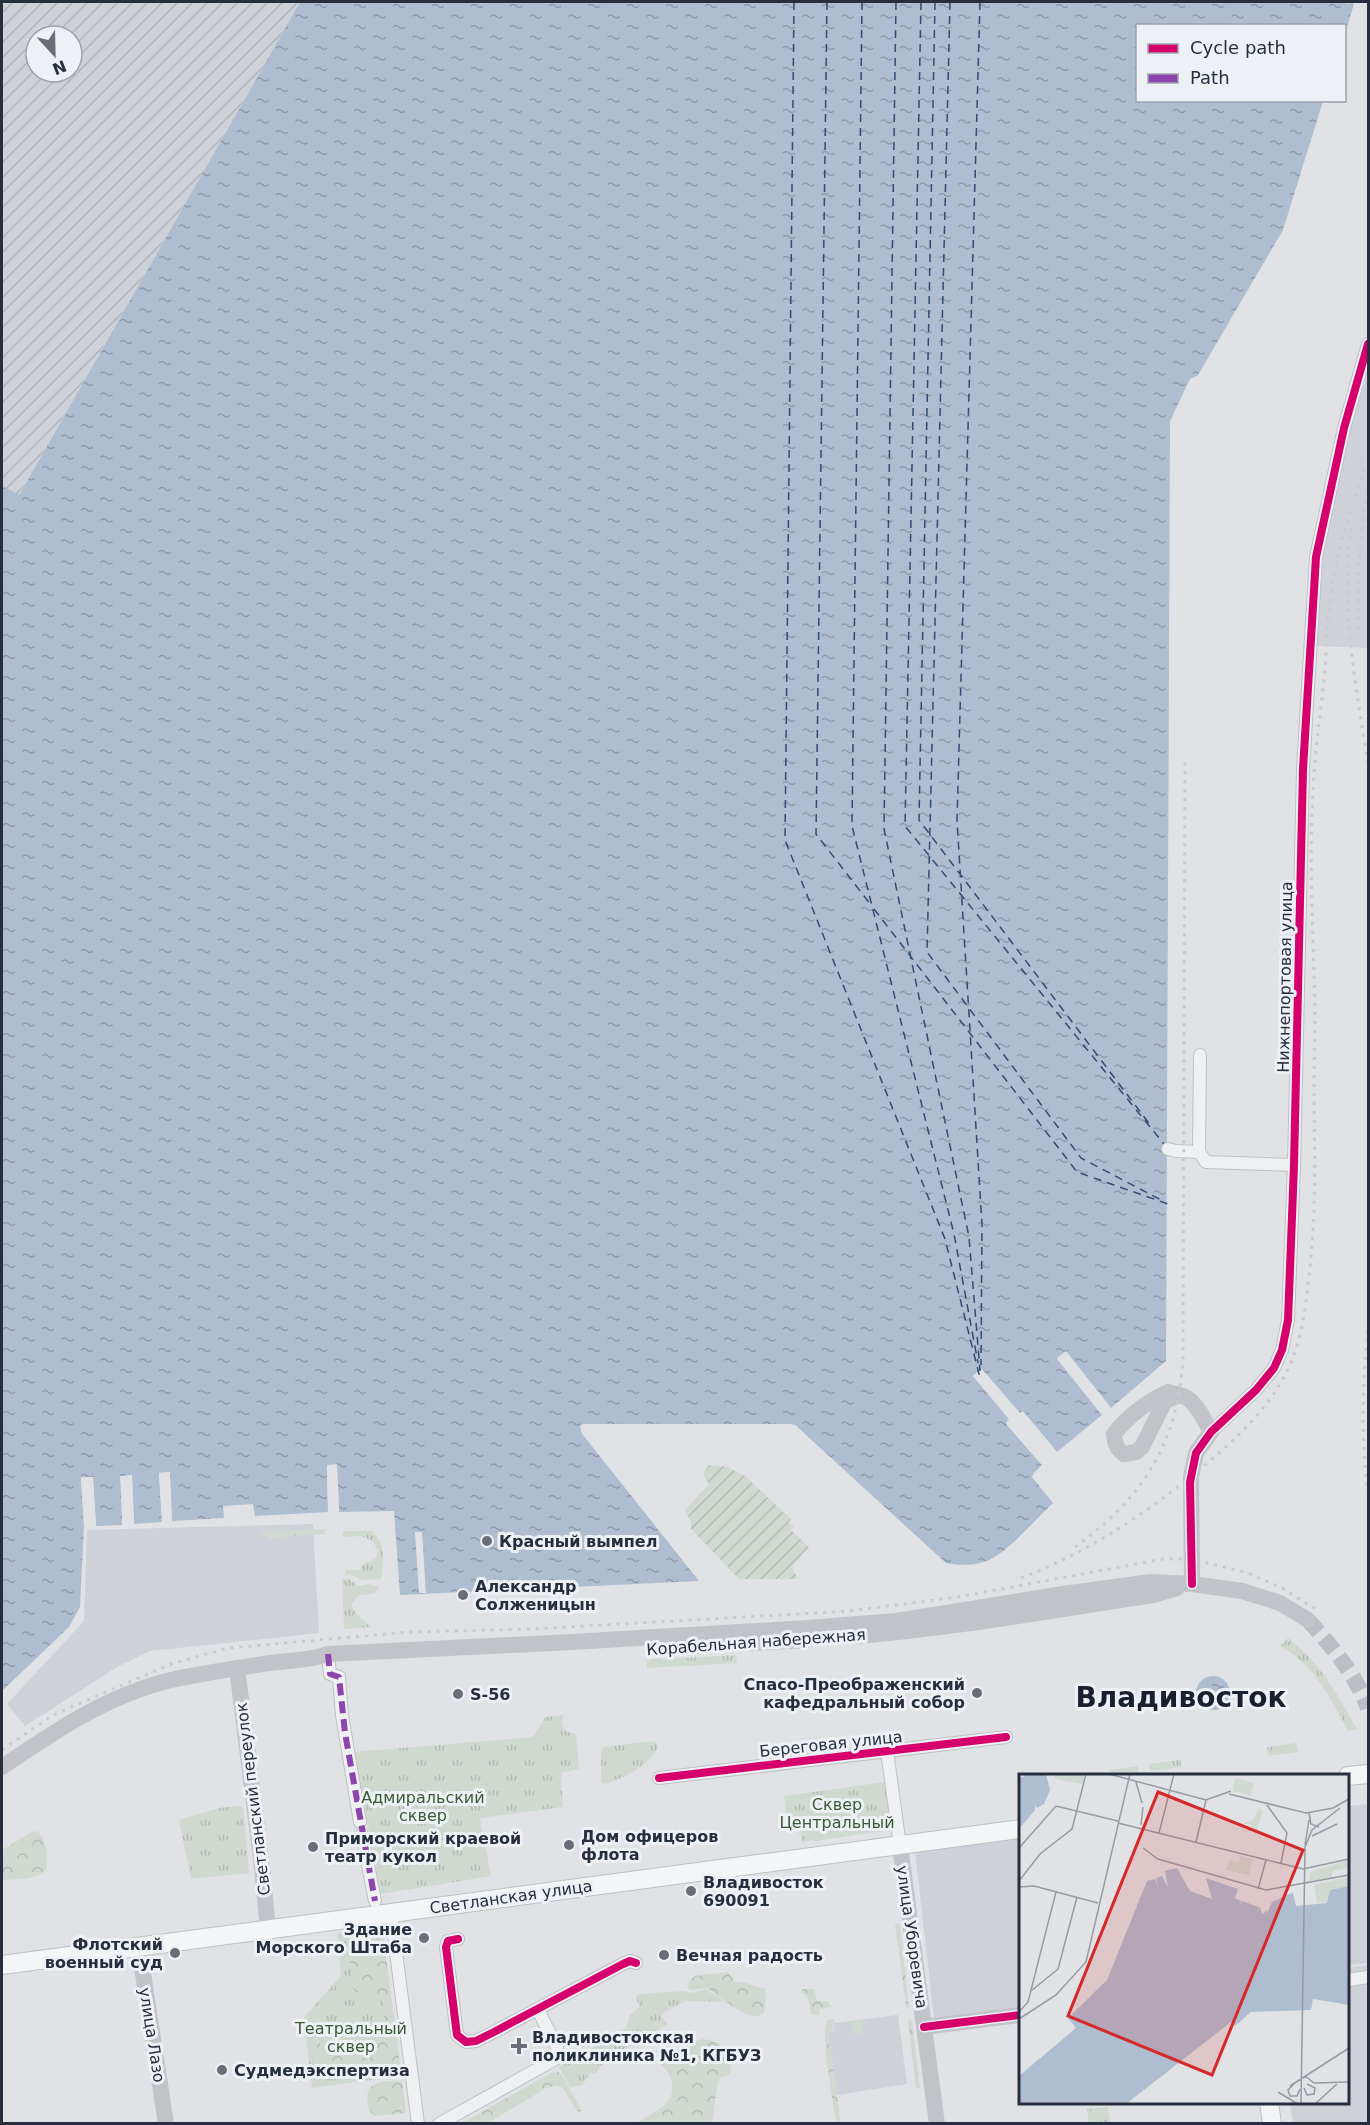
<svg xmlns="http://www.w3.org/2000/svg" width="1370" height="2125" font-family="'DejaVu Sans',sans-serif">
<defs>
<pattern id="industrial-furrows" width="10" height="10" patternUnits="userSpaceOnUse" patternTransform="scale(1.5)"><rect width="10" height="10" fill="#ced1d8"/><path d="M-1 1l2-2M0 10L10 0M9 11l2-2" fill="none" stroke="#b1b4ba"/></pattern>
<pattern id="grass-tufts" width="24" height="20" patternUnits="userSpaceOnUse" patternTransform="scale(1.5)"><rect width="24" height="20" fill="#d0d9d0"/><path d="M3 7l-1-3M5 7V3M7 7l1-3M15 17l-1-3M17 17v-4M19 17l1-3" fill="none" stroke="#b3bbb4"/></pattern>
<pattern id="forest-crowns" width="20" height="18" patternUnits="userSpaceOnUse" patternTransform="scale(1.5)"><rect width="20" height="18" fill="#d0d9d0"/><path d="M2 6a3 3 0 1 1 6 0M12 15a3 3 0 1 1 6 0" fill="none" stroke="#b3bbb4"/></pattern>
<pattern id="garden-furrows" width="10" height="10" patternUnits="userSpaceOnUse" patternTransform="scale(1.5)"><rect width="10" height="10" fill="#d0d9d0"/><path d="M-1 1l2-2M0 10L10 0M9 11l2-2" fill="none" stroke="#b3bbb4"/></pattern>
<pattern id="water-ripples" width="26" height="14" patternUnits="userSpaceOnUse" patternTransform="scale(1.5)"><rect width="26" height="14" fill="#aebdd0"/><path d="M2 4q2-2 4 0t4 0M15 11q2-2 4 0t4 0" fill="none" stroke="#8e9aaa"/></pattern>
</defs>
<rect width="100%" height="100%" fill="#e0e2e5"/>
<path fill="#ced1d8" d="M1368 374V648L1316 646 1322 548 1353 417Z
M313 1524 319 1633 150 1651 117 1667 25 1726 7 1704 84 1621 87 1530Z
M1368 1804V1963L1348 1965V1806Z
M1020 1836V2008L934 2018 915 1851Z
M1368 1965V2123H1293L1290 2103 1348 2102V1968Z
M898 2015 907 2084 837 2095 828 2032 835 2031 833 2023Z"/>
<path fill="url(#industrial-furrows)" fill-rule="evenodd" d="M2 2H300L18 496 2 486ZM36 36H72V72H36Z"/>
<path fill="url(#grass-tufts)" d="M325 1529V1534L289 1536 273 1539 264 1537 258 1532Z
M343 1531H372C387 1544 383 1560 381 1579L361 1580 352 1575 345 1574V1570H359L363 1564 376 1558 378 1551 373 1541 361 1536 343 1537Z
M342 1579H349L359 1586 369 1584 379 1587 375 1593 358 1596 351 1605 356 1613 371 1627 344 1629Z
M1288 1638C1320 1662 1338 1695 1357 1729L1348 1731C1331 1699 1313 1663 1280 1646Z
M736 1655 737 1663 647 1668V1660Z
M564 1715 562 1723 565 1731 576 1734 579 1769 561 1773 563 1807 480 1818 491 1876 381 1894 354 1752 533 1737 545 1717Z
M653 1741 657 1743 658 1748C646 1768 626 1777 604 1784L601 1781V1750L603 1747Z
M1296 1743 1298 1752 1269 1756 1267 1747Z
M1181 1760V1767L1150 1771 1149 1764Z
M1138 1766V1773L1111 1775 1110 1770Z
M885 1782 892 1830 802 1842 800 1827 791 1828 789 1813H786L784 1796Z
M238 1806 243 1807 249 1873 191 1879 179 1820 219 1808Z
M382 1928 401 2076 312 2088 304 2017 341 1976 337 1933Z
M706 1989 725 2002 687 2001 665 2011 661 2017 668 2024 605 2061 595 2074 591 2072 582 2085 570 2087 559 2067 572 2059 574 2063 581 2059 582 2054 627 2027 629 2016 640 2007 636 1998 638 1994 683 1991 691 1993Z
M602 2032 605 2038 588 2047 585 2041Z
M1108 2107 1110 2123H1089L1087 2109Z"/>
<path fill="url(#forest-crowns)" d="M873 1818 879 1822 881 1831 814 1841 815 1836Z
M804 1819 822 1823 824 1827 816 1829 804 1826 802 1821Z
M37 1831C47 1839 48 1858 46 1870 35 1880 15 1879 2 1880V1850L32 1832Z
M899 1923 900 1924 909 2008 906 2007 895 1924Z
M383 1934 400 2064 316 2075 314 2070 308 2028 310 2025 317 2024C319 2032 317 2046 326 2050 340 2057 351 2038 361 2032 373 2025 387 2027 384 2009 384 2004 382 1999 378 1996 372 1991 363 1994 355 1992L353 1987 348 1940 354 1937Z
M728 1972 735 1982C745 1981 757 1987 766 1989 766 1992 765 2010 764 2012 756 2028 716 1994 707 1988L691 1990 688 1988 689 1981 695 1976Z
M802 1989H814L817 2001H828L831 2007 820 2009 819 2016 811 2014 808 1999 801 1992Z
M833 2019 835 2021 833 2023 834 2030 828 2032 841 2123H836C834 2103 819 2034 828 2020Z
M908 2020 912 2021 920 2089 916 2088Z
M703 2039C718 2041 726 2045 730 2060 731 2066 732 2069 729 2075 726 2076 722 2076 720 2079 716 2082 714 2116 712 2123H636C644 2118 653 2114 661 2108 680 2093 674 2073 656 2061L691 2042Z
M557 2071 562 2075 582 2111 578 2112 562 2087 556 2086 546 2088 488 2123H462L547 2075Z
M402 2080 406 2113 375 2116C370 2113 369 2111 368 2104 363 2080 384 2082 402 2080Z"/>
<path fill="url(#garden-furrows)" d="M709 1465 728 1467 745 1476 791 1519 789 1522 794 1527 791 1530 809 1547 792 1567 798 1579H739L691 1529V1522L685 1510 709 1484 703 1474Z"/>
<path fill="#d0d9d0" d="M862 2020 863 2033 853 2034 851 2021Z"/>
<path fill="url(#water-ripples)" d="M300 2H1343L1348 4 1350 2 1354 4 1345 34 1344 26H1138V100L1323 101 1283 230 1198 375 1190 379 1170 421 1166 1361 1111 1408 1066 1352 1057 1359 1102 1415 1057 1452 1023 1412 1020 1414 981 1370 973 1376 1010 1420 1006 1424 1042 1465 1034 1473 1032 1477 1053 1503C1036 1519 1012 1547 993 1558 979 1566 960 1566 946 1563L795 1425 788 1424H583L581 1432 583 1435 699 1581 400 1595 394 1511 339 1512 337 1465 327 1466 328 1512 255 1516 253 1504 223 1506 224 1518 172 1521 169 1472 159 1473 162 1522 134 1524 132 1476H121L122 1525 96 1526 93 1477H81L84 1526 80 1607 69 1627 2 1691V486L19 495Z
M1196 1693a17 17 0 1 1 34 0a17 17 0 1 1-34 0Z"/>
<path fill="#e0e2e5" d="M1066 1351 1111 1408 1108 1410 1066 1355 1061 1359 1104 1413 1102 1415 1057 1358Z
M982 1369 1020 1413 1023 1411 1057 1452 1055 1454 1022 1416H1018L980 1374 977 1377 1012 1418 1010 1424 1044 1463 1042 1465 1006 1423 1009 1419 973 1376Z
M583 1424H788L795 1425 805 1434H800L794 1428 787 1427H584L587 1435H583L580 1426Z
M337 1464 339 1512H336L334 1468H330L331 1512H328L327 1465Z
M170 1472 172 1521 169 1522 167 1475H162L165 1522H162L159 1473Z
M132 1475 134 1524H131L129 1479H123L125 1524H123L120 1476Z
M81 1477H93L96 1526H93L90 1480H84L87 1526H84Z
M415 1532H422L426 1593H419Z"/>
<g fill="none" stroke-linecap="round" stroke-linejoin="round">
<path stroke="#324b71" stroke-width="1.5" stroke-dasharray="8 6" stroke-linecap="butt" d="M794 2 785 840 945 1239 980 1378
M827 2 816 834 871 905
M862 2 852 826 954 1234 978 1363
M896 2 884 829 969 1237 980 1371
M921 2 905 826 1164 1144
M935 2 919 820 1151 1126
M950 2 927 952 1081 1158 1161 1200
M980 2 957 820 982 1225 981 1365
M874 909 1077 1172 1168 1204"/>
<path stroke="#bbbec4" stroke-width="16" stroke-dasharray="16 8" stroke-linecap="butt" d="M1308 1620C1332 1647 1355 1673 1368 1708"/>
<g stroke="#bec0c3" stroke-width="14">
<path id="street" d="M1200 1055 1199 1152 1206 1162 1294 1165
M1168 1149 1176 1151 1199 1152
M1211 1432 1256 1390 1274 1368 1282 1350 1288 1320 1294 1165 1303 769 1316 557 1344 428 1368 344
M328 1654 330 1674 339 1677 342 1715 360 1822
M887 1751 900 1846
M659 1778 1006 1737
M362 1834 375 1901
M391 1913 418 2124
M458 1939 448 1941 446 1947 457 2035 466 2042 476 2041 492 2033 623 1964 630 1961 636 1963
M1348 1980 1368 1977
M439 2124 559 2057 557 2047 538 2010"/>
</g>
<g stroke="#bcbfc3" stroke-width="20">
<path id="primary" d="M1348 1776 1368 1774
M2 1965 1020 1829
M1269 2102 1272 2124"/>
</g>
<use href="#street" stroke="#eff0f2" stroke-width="12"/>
<path stroke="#c1c3c8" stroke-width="16" d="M1177 1396 1165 1401 1142 1447 1136 1452 1124 1454C1116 1448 1115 1444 1114 1434 1127 1417 1149 1400 1168 1392 1174 1394 1182 1395 1187 1398 1198 1405 1205 1421 1211 1432L1196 1453 1191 1477 1192 1584
M855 1636C955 1628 1054 1610 1153 1595L1177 1588
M673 1647 806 1640
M237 1668 262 1867 268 1930
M2 1767C55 1731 108 1695 171 1680 203 1673 237 1668 270 1663 290 1660 309 1661 328 1654L572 1642 807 1628 896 1621 1063 1594 1151 1582 1192 1584 1242 1591 1280 1603 1308 1620
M900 1846 937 2124
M139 1947 166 2124
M924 2027 1020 2015"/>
<use href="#primary" stroke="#f4f5f6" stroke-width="18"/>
<path stroke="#c9cacd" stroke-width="3" stroke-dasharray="3 6" stroke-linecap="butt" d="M1351 528C1340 603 1356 689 1368 763
M1358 629C1357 582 1359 535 1368 489
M1368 1330C1362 1384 1361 1440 1368 1494
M1075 1547C1143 1498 1178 1443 1183 1358L1185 756
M1021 1578C1087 1553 1145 1514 1199 1470 1236 1439 1269 1410 1290 1365 1301 1340 1305 1312 1308 1285 1316 1224 1315 1163 1314 1101 1314 1070 1315 1038 1315 1006 1313 934 1309 862 1313 790 1315 750 1321 710 1325 670 1327 647 1326 624 1330 601 1337 552 1350 506 1368 460
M2 1750 53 1715 171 1664 228 1648 409 1632 533 1629 850 1611 958 1597 1163 1559H1191L1248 1573 1282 1588 1315 1609"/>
<path stroke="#8e44ad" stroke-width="6" stroke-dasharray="12 6" stroke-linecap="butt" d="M328 1654 330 1674 339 1677 345 1733 375 1901"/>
<g stroke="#edf0f5" stroke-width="11">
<path id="cycleway" d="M1192 1584 1190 1482 1196 1453 1211 1432 1256 1390 1274 1368 1282 1350 1288 1320 1294 1165 1303 769 1316 557 1344 428 1368 344
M659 1778 1006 1737
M458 1939 448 1941 446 1947 457 2035 466 2042 476 2041 492 2033 623 1964 630 1961 636 1963
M924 2027 1020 2015"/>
</g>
<use href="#cycleway" stroke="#d6006c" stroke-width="8"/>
</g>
<g fill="#686d78" stroke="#edf0f5" stroke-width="2">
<circle cx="487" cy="1541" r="6"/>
<circle cx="463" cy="1595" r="6"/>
<circle cx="977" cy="1693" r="6"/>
<circle cx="458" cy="1694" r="6"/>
<circle cx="569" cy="1845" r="6"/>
<circle cx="313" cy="1847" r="6"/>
<circle cx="691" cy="1891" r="6"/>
<circle cx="424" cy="1938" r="6"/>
<circle cx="175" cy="1953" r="6"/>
<circle cx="664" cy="1955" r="6"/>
<path d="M516 2037h6v6h6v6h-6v6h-6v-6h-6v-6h6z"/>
<circle cx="222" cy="2070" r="6"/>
</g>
<g text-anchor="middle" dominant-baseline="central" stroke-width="6" stroke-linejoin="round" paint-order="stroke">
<g font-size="16" fill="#272e3e" stroke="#edf0f5">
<text transform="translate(1285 977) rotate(-89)">Нижнепортовая улица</text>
<text transform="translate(756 1642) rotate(-4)">Корабельная набережная</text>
<text transform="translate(831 1744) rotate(-6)">Береговая улица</text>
<text transform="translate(253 1799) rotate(-97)">Светланский переулок</text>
<text transform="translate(511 1897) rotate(-8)">Светланская улица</text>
<text transform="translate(912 1937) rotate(82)">улица Уборевича</text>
<text transform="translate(152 2035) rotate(81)">улица Лазо</text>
</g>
<g font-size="16" font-weight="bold" fill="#272e3e" stroke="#edf0f5" text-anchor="start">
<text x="499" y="1541">Красный вымпел</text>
<text x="475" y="1586">Александр<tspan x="475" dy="18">Солженицын</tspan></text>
<text x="965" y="1684" text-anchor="end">Спасо-Преображенский<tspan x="965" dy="18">кафедральный собор</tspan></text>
<text x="470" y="1694">S-56</text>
<text x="581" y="1836">Дом офицеров<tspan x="581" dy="18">флота</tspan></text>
<text x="325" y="1838">Приморский краевой<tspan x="325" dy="18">театр кукол</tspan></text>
<text x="703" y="1882">Владивосток<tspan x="703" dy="18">690091</tspan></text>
<text x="412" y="1929" text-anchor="end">Здание<tspan x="412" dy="18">Морского Штаба</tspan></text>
<text x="163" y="1944" text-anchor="end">Флотский<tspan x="163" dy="18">военный суд</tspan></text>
<text x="676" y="1955">Вечная радость</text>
<text x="532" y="2037">Владивостокская<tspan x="532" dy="18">поликлиника №1, КГБУЗ</tspan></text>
<text x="234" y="2070">Судмедэкспертиза</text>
</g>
<g font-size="16" fill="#3a5935" stroke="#edf0f5">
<text x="423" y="1797">Адмиральский<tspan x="423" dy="18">сквер</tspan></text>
<text x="837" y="1804">Сквер<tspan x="837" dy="18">Центральный</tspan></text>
<text x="351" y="2028">Театральный<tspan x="351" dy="18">сквер</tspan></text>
</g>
<g font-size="28" font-weight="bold" fill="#1a202e" stroke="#edf0f5">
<text x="1181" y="1697">Владивосток</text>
</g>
</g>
<g transform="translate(1019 1774)">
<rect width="330" height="330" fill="#e0e2e5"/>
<path d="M216 4 235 9 232 22 214 17ZM221 82 234 85 230 101 207 96 211 86 220 88ZM330 86V94L313 97V104L290 109 291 98ZM330 103V112L310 116V128L298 129 295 111Z" fill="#d0d9d0"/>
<path d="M240 34 244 37 238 56 223 58 222 53 224 57 235 55 231 50H223L234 46Z" fill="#d0d9d0"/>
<path d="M33 0H66L63 10 37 5Z" fill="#d0d9d0"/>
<path d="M0 0H27L31 16 25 30 18 34 16 31V36L0 55V4L6 2ZM158 94 171 117 193 125 187 104 219 115 216 124 222 127 220 132 223 127 240 133 238 138 241 133 243 140 248 136 247 141 253 128 268 121 274 119 277 132 308 129 311 116 330 112V231L294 225 292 236 232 238 216 252 212 248 107 330H0V302L57 254 49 244 88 206 128 107 136 105 139 112 137 104 143 102 149 114 146 97Z" fill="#aebdd0"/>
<path fill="none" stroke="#aebdd0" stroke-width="3" d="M126 128 139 166M119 130 129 163M59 330 127 173 148 113M63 330 136 161 128 132 121 124M65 330 131 175 126 157M67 330 132 173M70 330 135 176 145 126M75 330 138 177 148 117M79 330 143 178 141 171M83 330 146 179V129"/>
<path fill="none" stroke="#969aa2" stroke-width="1.5" d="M90 0 187 26 212 17M117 8 123 29M210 20 287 39 314 34 330 25M248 31 268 59 262 89M290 39 292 50 300 53M99 49 284 95 330 85M122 51 124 33M140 59 155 0M293 62 318 50M177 68 187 26M286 71 290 46M0 74 37 32 99 47M124 74 139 85 247 116 330 101M0 107 21 80 53 55 67 0M0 113 15 112 79 129M239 115 247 86M12 217 39 195 58 123M0 238 9 228 37 118M0 245 37 221 67 188 111 0M286 302 295 309 330 308M275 310 269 316 271 322H278L281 315M271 312 330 274M285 314 288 321 295 320 296 314 288 310M259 318 279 330M282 330 286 73 293 56 321 34M296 330 318 310"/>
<path fill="#d62828" fill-opacity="0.15" stroke="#d62828" stroke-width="3" d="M139 18 284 76 193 301 49 242Z"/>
<rect width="330" height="330" fill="none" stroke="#272e3e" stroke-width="3"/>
</g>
<rect width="1370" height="2125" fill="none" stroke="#272e3e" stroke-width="6"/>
<rect x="1136" y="24" width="210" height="78" fill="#edf0f5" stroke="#9ea2ac" stroke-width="1.5"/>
<rect x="1148" y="44" width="30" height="9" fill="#d6006c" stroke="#9ea2ac" stroke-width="1.5"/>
<text x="1190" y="54" font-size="18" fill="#272e3e">Cycle path</text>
<rect x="1148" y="74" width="30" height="9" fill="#8e44ad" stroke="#9ea2ac" stroke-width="1.5"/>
<text x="1190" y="84" font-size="18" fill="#272e3e">Path</text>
<g transform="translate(54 54) rotate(158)"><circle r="28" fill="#edf0f5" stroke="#9ea2ac" stroke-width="1.5"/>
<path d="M0-4.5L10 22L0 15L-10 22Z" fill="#686d78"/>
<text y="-9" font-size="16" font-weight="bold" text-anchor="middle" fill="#272e3e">N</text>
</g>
</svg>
